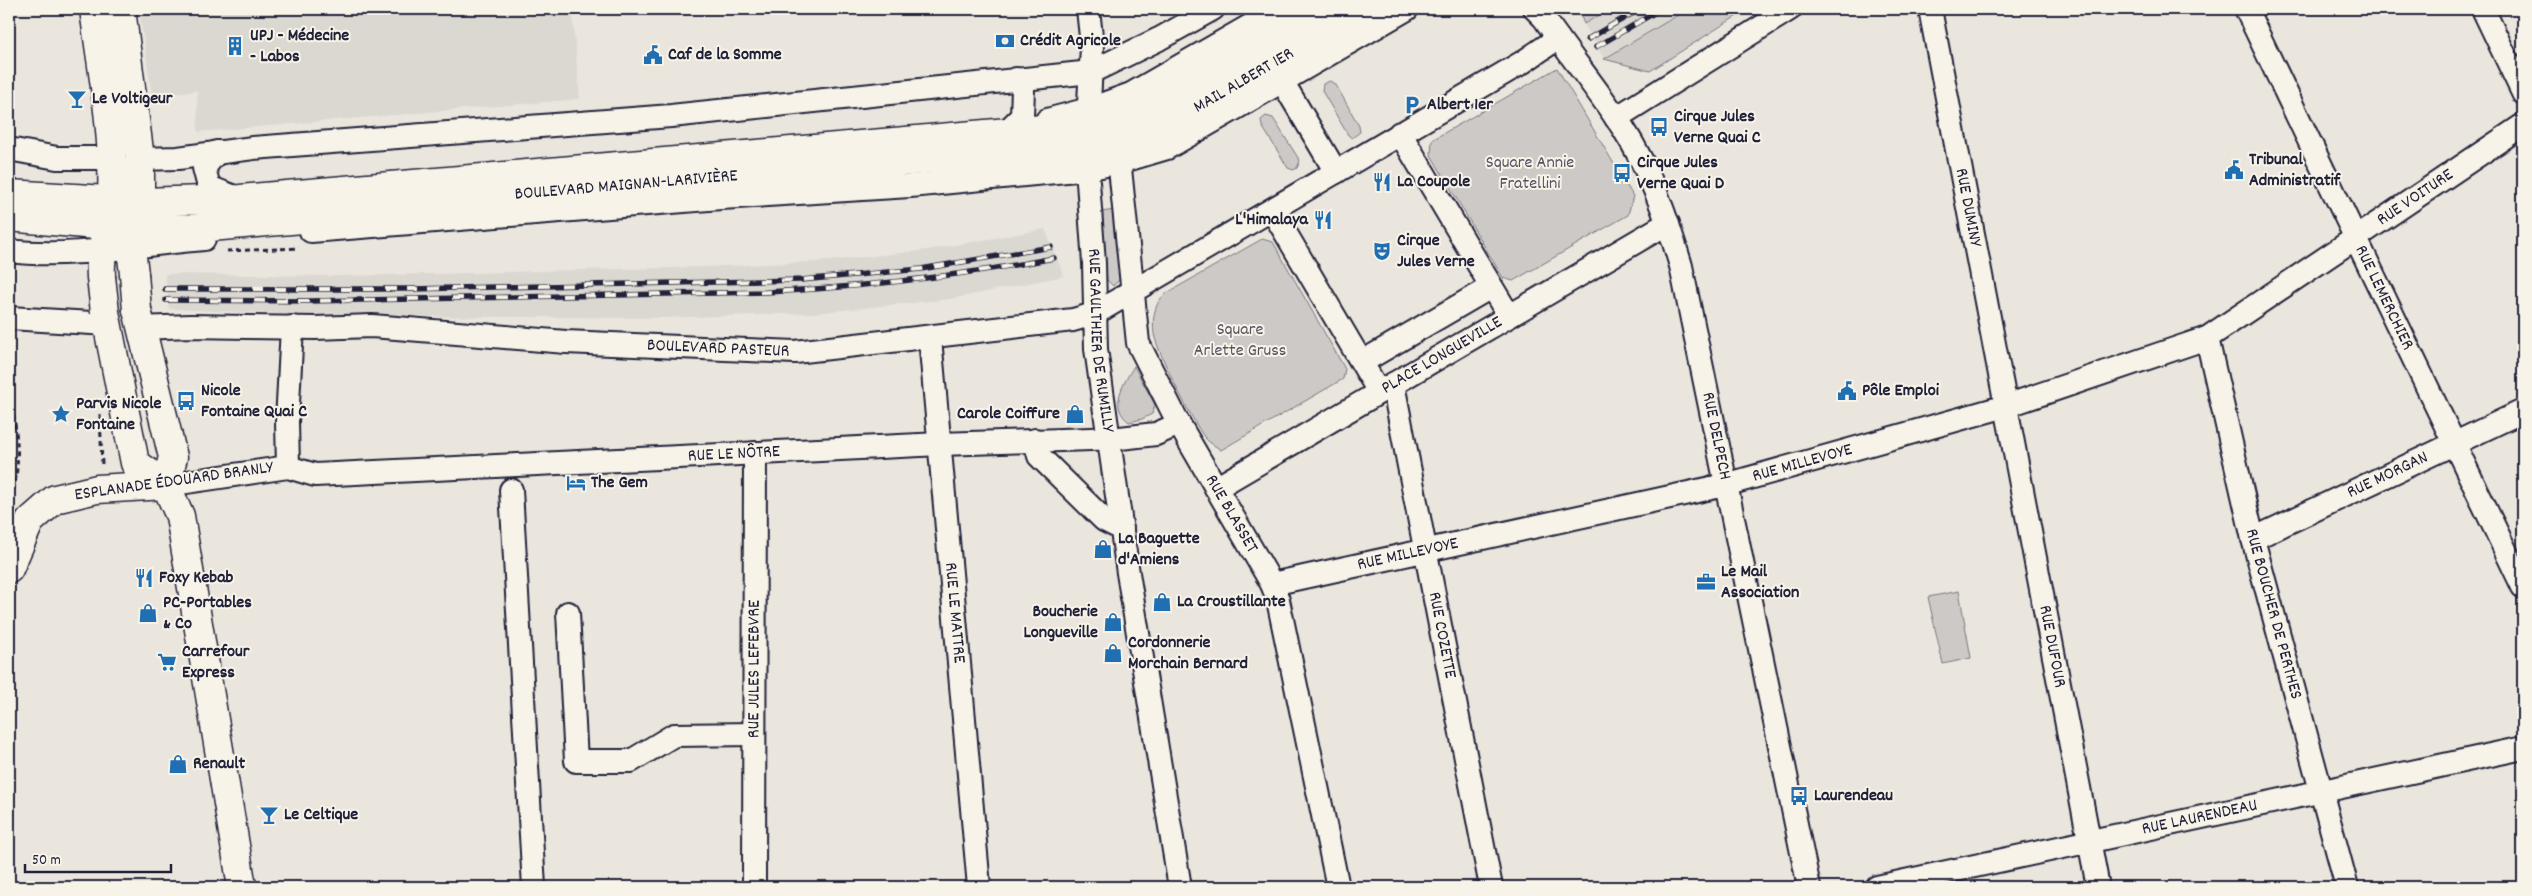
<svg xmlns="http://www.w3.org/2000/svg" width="2532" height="896" font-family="Dekko,sans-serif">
<rect width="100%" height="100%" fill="#eae6de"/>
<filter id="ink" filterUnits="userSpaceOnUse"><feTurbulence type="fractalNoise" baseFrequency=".02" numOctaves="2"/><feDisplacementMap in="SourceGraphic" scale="10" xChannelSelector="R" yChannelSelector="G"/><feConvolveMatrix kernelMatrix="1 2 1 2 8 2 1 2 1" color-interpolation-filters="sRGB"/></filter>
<g filter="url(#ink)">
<path fill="#dbd8d2" d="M139 9H572L580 99 198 132 197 91 152 95Z
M1610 9H1688L1604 59 1584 24Z
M1045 229 1064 276 951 299 814 313 664 318 328 316 169 309 165 274 343 276 703 267 828 261 927 250Z"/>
<path fill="#cdc9c6" stroke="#787680" d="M1578 9H1610L1584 24Z
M1688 9H1748L1650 71 1604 59Z
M1557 68 1633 196 1628 215 1513 281 1503 278 1431 155 1432 140Z
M1330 81 1336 85 1359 126 1360 132 1352 138 1348 135 1322 91 1323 84Z
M1266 116 1273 118 1300 161 1297 168 1293 170 1288 168 1262 126 1261 120Z
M1114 210 1120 279 1113 286 1107 280 1102 212Z
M1262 239 1273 242 1345 369 1343 379 1221 450C1216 446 1209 443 1205 438 1193 422 1157 352 1154 334 1152 319 1154 304 1165 294Z
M1134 366 1155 405 1152 414 1142 419 1129 422C1108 406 1124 383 1134 366Z
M1959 591 1971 658 1943 664 1928 597Z"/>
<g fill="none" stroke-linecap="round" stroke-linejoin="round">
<g stroke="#22223b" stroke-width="26">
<g id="minor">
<path d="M1088 9 1092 46 1088 122"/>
<path id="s1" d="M1535 9 1544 18C1570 56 1598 90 1623 128 1650 170 1667 218 1681 266L1809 887"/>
<path id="s2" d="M1930 9 2098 887"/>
<path id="s3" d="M2246 9C2337 202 2431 394 2523 587"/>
<path d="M2483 9 2523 93"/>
<path d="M1282 81 1336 172"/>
<path d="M1616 118 1790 9"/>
<path d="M1047 120 1089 109 1131 94 1279 9"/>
<path d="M1008 130 1022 116 1023 89 1016 79"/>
<path d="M1400 133 1509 316"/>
<path d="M9 149 57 158H111"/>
<path id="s4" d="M1118 149 1138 343 1179 424 1272 584 1278 600 1338 887"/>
<path d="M217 152 204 168 209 187 237 198"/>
<path id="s5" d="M1086 155 1094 263 1096 349 1128 573 1180 887"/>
<path d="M140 159 178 158 253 148 671 116 1091 72 1159 39 1213 9"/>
<path d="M1272 210 1379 392"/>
<path d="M311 231 721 198 910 186 1087 169 1120 162 1167 148 1407 9"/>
<path d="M9 251C73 259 140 244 204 239"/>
<path d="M9 318 108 324"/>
<path id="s6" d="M141 328 190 326 315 328 372 326 566 342 795 352 1073 320 1094 314 1523 62 1558 38"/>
<path id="s7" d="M930 338 979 887"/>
<path id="s8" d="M2207 338 2253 539 2347 887"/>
<path d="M1362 362 1491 287"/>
<path id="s9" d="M1393 384 1491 887"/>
<path d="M1035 440 1039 456 1104 520 1122 529"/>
<path d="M288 467 287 422 292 327"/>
<path id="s10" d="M166 485 288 467 315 475 940 444 1120 438 1156 434 1179 424"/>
<path id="s11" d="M1216 488 1668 223"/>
<path d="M511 490 534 887"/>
<path id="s12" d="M2253 539 2523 411"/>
<path id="s13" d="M1272 584 1725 485 2006 406 2207 338 2523 125"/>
<path d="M568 613 576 761H631L674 735 754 734"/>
<path id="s14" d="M754 887 755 453"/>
<path id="s15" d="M1877 887 2523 748"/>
</g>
</g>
<g stroke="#22223b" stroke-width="31">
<g id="major">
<path d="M94 9C102 71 115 135 112 198 110 225 99 249 101 277"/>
<path d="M121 9 140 159V202L131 248 134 274"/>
<path d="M9 194 140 202 240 199 1112 123 1143 112 1317 9"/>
<path id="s16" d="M9 217 106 226 188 229 326 217 378 206C564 191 750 175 935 159 1007 153 1091 163 1156 132L1367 9"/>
<path d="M137 310 173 457 166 485 180 516 242 887"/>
<path d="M105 312 135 463 166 485"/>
<path d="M9 569 30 521 55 499 97 489 166 485"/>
</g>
</g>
<path stroke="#22223b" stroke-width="3" stroke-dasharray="5 4" stroke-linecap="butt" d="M227 251 299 248
M9 388C16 430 24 462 9 504
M100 414 102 465"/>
<use href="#minor" stroke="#f7f3e8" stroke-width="22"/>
<use href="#major" stroke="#f7f3e8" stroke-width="28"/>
<g stroke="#22223b" stroke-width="5.5">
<path id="rail" d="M1588 39 1640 9
M1596 47 1661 9
M165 289H413L801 280 921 269 1051 247
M166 300 311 301 767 292C864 287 959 276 1054 258"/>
</g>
<use href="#rail" stroke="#f7f3e8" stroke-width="4" stroke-dasharray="11" stroke-linecap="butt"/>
<g stroke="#22223b" stroke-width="31" stroke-linecap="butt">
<path id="major-bridge" d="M134 274 137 310
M101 277 105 312"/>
</g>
<path stroke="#22223b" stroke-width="3" stroke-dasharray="5 4" stroke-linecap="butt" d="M10 273 12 299"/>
<use href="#major-bridge" stroke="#f7f3e8" stroke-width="28"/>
</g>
</g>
<defs>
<g id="bank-bare" transform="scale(1.5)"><path d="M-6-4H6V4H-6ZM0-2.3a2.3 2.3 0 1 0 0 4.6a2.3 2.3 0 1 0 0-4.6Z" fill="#1f6fb2" stroke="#f7f3e8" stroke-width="2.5" paint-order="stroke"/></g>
<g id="building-bare" transform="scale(1.5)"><path d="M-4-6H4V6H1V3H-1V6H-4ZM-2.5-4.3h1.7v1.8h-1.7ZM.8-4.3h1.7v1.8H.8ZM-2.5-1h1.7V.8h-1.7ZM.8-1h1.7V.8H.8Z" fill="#1f6fb2" stroke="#f7f3e8" stroke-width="2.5" paint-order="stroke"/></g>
<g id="civic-bare" transform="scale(1.5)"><path d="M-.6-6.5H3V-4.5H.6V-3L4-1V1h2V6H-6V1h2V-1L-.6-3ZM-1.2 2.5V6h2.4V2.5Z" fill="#1f6fb2" stroke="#f7f3e8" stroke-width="2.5" paint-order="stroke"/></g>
<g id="bar-bare" transform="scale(1.5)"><path d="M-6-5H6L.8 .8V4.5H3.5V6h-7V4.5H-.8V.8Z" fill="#1f6fb2" stroke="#f7f3e8" stroke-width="2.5" paint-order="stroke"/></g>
<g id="parking-bare" transform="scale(1.5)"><path d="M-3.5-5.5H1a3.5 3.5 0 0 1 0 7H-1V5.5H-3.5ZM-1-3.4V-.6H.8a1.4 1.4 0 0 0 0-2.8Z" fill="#1f6fb2" stroke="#f7f3e8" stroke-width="2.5" paint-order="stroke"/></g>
<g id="bus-bare" transform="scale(1.5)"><path d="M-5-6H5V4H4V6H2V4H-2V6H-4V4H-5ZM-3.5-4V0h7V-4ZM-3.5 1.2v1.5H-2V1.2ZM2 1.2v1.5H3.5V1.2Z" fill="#1f6fb2" stroke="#f7f3e8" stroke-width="2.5" paint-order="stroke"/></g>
<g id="restaurant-bare" transform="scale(1.5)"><path d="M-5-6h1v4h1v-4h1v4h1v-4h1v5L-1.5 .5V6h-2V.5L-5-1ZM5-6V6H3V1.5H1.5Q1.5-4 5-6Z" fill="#1f6fb2" stroke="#f7f3e8" stroke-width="2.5" paint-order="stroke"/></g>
<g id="theatre-bare" transform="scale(1.5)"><path d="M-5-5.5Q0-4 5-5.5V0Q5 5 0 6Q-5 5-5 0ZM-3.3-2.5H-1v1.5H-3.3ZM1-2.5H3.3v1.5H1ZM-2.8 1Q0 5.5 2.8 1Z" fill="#1f6fb2" stroke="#f7f3e8" stroke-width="2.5" paint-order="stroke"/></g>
<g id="sight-bare" transform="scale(1.5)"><path d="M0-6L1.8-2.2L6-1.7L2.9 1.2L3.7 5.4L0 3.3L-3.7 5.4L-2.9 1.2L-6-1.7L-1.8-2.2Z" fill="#1f6fb2" stroke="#f7f3e8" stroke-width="2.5" paint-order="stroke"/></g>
<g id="shop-bare" transform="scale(1.5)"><path d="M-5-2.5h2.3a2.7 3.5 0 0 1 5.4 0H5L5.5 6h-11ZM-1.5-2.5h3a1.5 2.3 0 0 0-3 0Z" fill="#1f6fb2" stroke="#f7f3e8" stroke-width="2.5" paint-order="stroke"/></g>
<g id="hotel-bare" transform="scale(1.5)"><path d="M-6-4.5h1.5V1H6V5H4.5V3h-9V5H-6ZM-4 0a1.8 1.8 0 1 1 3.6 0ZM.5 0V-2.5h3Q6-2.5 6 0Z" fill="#1f6fb2" stroke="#f7f3e8" stroke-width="2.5" paint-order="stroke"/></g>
<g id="office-bare" transform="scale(1.5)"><path d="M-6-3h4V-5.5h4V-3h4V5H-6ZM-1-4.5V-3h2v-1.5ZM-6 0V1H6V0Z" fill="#1f6fb2" stroke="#f7f3e8" stroke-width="2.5" paint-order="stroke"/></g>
<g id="supermarket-bare" transform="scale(1.5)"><path d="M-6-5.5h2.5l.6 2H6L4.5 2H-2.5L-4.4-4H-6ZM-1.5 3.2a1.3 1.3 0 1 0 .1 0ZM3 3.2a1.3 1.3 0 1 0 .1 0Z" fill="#1f6fb2" stroke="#f7f3e8" stroke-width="2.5" paint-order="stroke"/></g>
</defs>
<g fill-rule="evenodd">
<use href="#bank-bare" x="1005" y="41"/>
<use href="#building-bare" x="235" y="46"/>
<use href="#civic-bare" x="653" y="55"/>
<use href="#bar-bare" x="77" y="99"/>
<use href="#parking-bare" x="1412" y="105"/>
<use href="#bus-bare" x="1659" y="127"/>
<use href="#civic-bare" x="2234" y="170"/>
<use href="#bus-bare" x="1622" y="173"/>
<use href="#restaurant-bare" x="1382" y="182"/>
<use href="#restaurant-bare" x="1323" y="220"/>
<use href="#theatre-bare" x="1382" y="251"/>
<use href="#civic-bare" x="1847" y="391"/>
<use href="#bus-bare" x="186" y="401"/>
<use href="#sight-bare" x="61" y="414"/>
<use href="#shop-bare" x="1075" y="414"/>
<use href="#hotel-bare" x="576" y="483"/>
<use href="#shop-bare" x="1103" y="549"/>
<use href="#restaurant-bare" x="144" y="578"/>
<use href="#office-bare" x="1706" y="582"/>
<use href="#shop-bare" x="1162" y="602"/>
<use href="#shop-bare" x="148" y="613"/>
<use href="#shop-bare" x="1113" y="622"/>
<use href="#shop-bare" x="1113" y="653"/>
<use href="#supermarket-bare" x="167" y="662"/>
<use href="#shop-bare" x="178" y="764"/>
<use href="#bus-bare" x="1799" y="796"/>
<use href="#bar-bare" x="269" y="815"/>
</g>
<g text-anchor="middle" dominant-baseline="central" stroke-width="4" stroke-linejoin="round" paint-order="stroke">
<g font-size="18" font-weight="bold" fill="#22223b" stroke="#f7f3e8" text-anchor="start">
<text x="250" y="36">UPJ - Médecine<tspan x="250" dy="21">- Labos</tspan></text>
<text x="1020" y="41">Crédit Agricole</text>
<text x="668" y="55">Caf de la Somme</text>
<text x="92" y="99">Le Voltigeur</text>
<text x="1427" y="105">Albert 1er</text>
<text x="1674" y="117">Cirque Jules<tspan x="1674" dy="21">Verne Quai C</tspan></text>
<text x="2249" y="160">Tribunal<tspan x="2249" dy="21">Administratif</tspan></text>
<text x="1637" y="163">Cirque Jules<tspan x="1637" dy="21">Verne Quai D</tspan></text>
<text x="1397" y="182">La Coupole</text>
<text x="1308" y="220" text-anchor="end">L'Himalaya</text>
<text x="1397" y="241">Cirque<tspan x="1397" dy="21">Jules Verne</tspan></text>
<text x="201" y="391">Nicole<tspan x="201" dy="21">Fontaine Quai C</tspan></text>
<text x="1862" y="391">Pôle Emploi</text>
<text x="76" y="404">Parvis Nicole<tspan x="76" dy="21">Fontaine</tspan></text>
<text x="1060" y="414" text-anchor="end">Carole Coiffure</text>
<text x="591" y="483">The Gem</text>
<text x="1118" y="539">La Baguette<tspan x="1118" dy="21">d'Amiens</tspan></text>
<text x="1721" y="572">Le Mail<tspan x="1721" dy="21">Association</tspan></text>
<text x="159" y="578">Foxy Kebab</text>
<text x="1177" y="602">La Croustillante</text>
<text x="163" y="603">PC-Portables<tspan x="163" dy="21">&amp; Co</tspan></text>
<text x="1098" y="612" text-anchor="end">Boucherie<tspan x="1098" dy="21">Longueville</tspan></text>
<text x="1128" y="643">Cordonnerie<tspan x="1128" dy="21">Morchain Bernard</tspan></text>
<text x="182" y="652">Carrefour<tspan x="182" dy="21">Express</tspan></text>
<text x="193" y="764">Renault</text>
<text x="1814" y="796">Laurendeau</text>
<text x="284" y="815">Le Celtique</text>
</g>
<g font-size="18" fill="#22223b" stroke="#f7f3e8">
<text stroke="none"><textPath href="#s16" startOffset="1256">MAIL ALBERT 1ER</textPath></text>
<text stroke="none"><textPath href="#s16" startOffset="620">BOULEVARD MAIGNAN-LARIVIÈRE</textPath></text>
<text stroke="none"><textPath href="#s13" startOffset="1219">RUE VOITURE</textPath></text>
<text stroke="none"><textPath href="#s2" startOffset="202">RUE DUMINY</textPath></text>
<text stroke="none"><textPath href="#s3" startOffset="320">RUE LEMERCHIER</textPath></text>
<text stroke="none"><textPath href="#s5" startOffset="186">RUE GAULTHIER DE RUMILLY</textPath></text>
<text stroke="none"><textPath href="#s6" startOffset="578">BOULEVARD PASTEUR</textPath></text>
<text stroke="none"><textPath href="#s11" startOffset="262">PLACE LONGUEVILLE</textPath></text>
<text stroke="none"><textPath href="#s1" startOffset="472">RUE DELPECH</textPath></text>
<text stroke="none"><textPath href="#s10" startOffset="571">RUE LE NÔTRE</textPath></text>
<text stroke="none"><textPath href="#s13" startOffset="544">RUE MILLEVOYE</textPath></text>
<text stroke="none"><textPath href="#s12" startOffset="149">RUE MORGAN</textPath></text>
<text transform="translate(174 482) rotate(-8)">ESPLANADE ÉDOUARD BRANLY</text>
<text stroke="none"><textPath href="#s4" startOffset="390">RUE BLASSET</textPath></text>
<text stroke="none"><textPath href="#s13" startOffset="139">RUE MILLEVOYE</textPath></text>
<text stroke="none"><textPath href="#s7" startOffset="276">RUE LE MATTRE</textPath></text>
<text stroke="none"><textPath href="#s8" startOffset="284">RUE BOUCHER DE PERTHES</textPath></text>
<text stroke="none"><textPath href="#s9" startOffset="256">RUE COZETTE</textPath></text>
<text stroke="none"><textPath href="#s2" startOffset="649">RUE DUFOUR</textPath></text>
<text stroke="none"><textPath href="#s14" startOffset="218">RUE JULES LEFEBVRE</textPath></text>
<text stroke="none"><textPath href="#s15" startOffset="330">RUE LAURENDEAU</textPath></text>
</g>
<g font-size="18" fill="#555465" stroke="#f7f3e8">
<text x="1530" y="163">Square Annie<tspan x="1530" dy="21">Fratellini</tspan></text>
<text x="1240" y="330">Square<tspan x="1240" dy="21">Arlette Gruss</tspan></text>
</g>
</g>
<rect width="2532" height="896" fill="none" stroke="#f7f3e8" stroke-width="30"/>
<rect x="15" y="15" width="2502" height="866" fill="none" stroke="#22223b" stroke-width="2" filter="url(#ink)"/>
<path d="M25 864v8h146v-8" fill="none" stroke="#22223b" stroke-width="2.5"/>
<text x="32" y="864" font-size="15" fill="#22223b" stroke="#f7f3e8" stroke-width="4" paint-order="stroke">50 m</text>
</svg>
